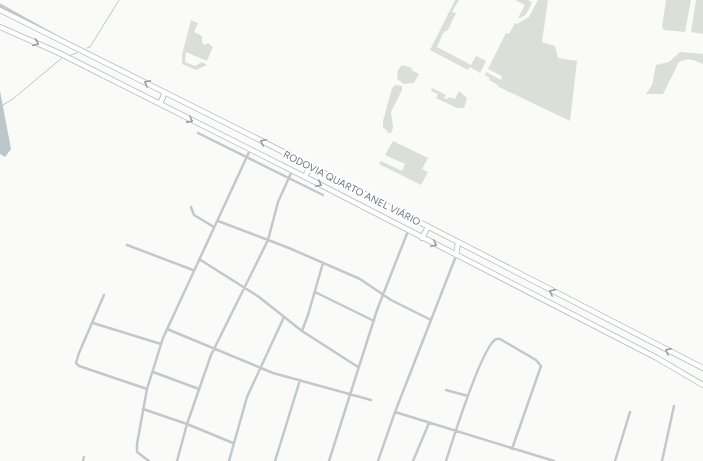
<svg xmlns="http://www.w3.org/2000/svg" width="703" height="461" font-family="Figtree,sans-serif">
<rect width="100%" height="100%" fill="#fafaf8"/>
<path fill="#dadfd7" d="M455 0H459L452 12 456 13 448 30 443 33 437 47 471 65 476 56 486 61 480 73 470 67 468 70 430 50Z
M515 0H528L532 2C529 9 527 17 518 18L525 5Z
M538 0H548L542 42 555 46 558 58 577 61 570 121 497 86 498 85 489 80 490 78 485 75 486 72 501 80 502 76 488 69 506 33 509 34 515 23 517 24 529 17Z
M666 0H691L685 32 664 30 662 27Z
M696 0H703V34L691 32Z
M191 20 198 23 194 32 202 36V43L205 45 208 43 213 47 207 61 186 52 185 62 195 66 202 62 207 65 196 70 182 64V55Z
M680 52 703 54V64C694 60 689 57 679 62L663 94H646L652 85 656 65 669 62Z
M402 65 412 68 411 70 419 74 414 83 404 84 397 79 398 70Z
M395 85 402 86V90L391 112 393 128 391 133H389L383 127V121L392 88Z
M432 88 446 95 444 98 447 99 449 97 455 99 459 91 467 98 464 108H457L436 98 438 94 431 91Z
M393 141 428 158 422 169 428 172 421 185 379 164 381 161 402 171 405 164 385 155Z"/>
<path fill="#bbc7cb" d="M0 91 11 149 5 157 0 154Z"/>
<g fill="none" stroke-linecap="round" stroke-linejoin="round">
<path stroke="#bbc7cb" stroke-width="1" d="M87 48 90 47 119 0
M71 55 77 53
M0 107 14 98 62 58"/>
<g stroke="#b4b9bd" stroke-width="6">
<path id="trunk" d="M0 10 258 139 703 368
M0 27 57 52 321 185 657 358 703 385
M160 104 165 92
M305 177 310 166
M422 238 428 227
M456 255 458 243"/>
</g>
<path stroke="#c3c8cc" stroke-width="2.5" d="M198 133 323 195
M191 207 194 215 214 227
M218 221 289 248 360 279 391 300 431 320
M127 245 193 270
M199 259 259 297 302 331 358 367
M315 292 374 321
M104 295 79 353 76 363 79 366 147 389
M93 323 161 344
M167 329 273 373 371 400
M302 331 308 315 323 263
M153 372 199 389
M446 390 468 396
M143 409 187 424 233 443
M395 412 554 461
M83 461 84 457
M149 461 137 452V444L147 389 163 338 250 150
M177 461 187 424 211 355 268 240 278 202 292 171
M229 461 247 397 284 317
M275 461 300 380
M329 461 377 310 408 231
M378 461 395 412 456 256
M413 461 429 423
M446 461C452 442 482 347 496 339H500L536 360 541 366 512 449
M615 461 630 412
M662 461 674 406"/>
<path stroke="#c3c8cc" stroke-width="3" d="M0 5 56 36"/>
<use href="#trunk" stroke="#fff" stroke-width="4.5"/>
</g>
<defs><path id="oneway-chevron" d="M-2-3.5L2.5 0L-2 3.5" fill="none" stroke-width="1.6" stroke-linecap="round" stroke-linejoin="round"/></defs>
<g stroke="#939fa8">
<use href="#oneway-chevron" transform="translate(36 43) rotate(23)"/>
<use href="#oneway-chevron" transform="translate(147 83) rotate(-153)"/>
<use href="#oneway-chevron" transform="translate(190 120) rotate(28)"/>
<use href="#oneway-chevron" transform="translate(263 142) rotate(-153)"/>
<use href="#oneway-chevron" transform="translate(319 184) rotate(27)"/>
<use href="#oneway-chevron" transform="translate(434 244) rotate(27)"/>
<use href="#oneway-chevron" transform="translate(552 292) rotate(-153)"/>
<use href="#oneway-chevron" transform="translate(668 351) rotate(-153)"/>
</g>
<g text-anchor="middle" dominant-baseline="central" stroke-width="4" stroke-linejoin="round" paint-order="stroke">
<g font-size="10" fill="#657683" stroke="#fff">
<text transform="translate(352 188) rotate(27)">RODOVIA QUARTO ANEL VIÁRIO</text>
</g>
</g>
</svg>
